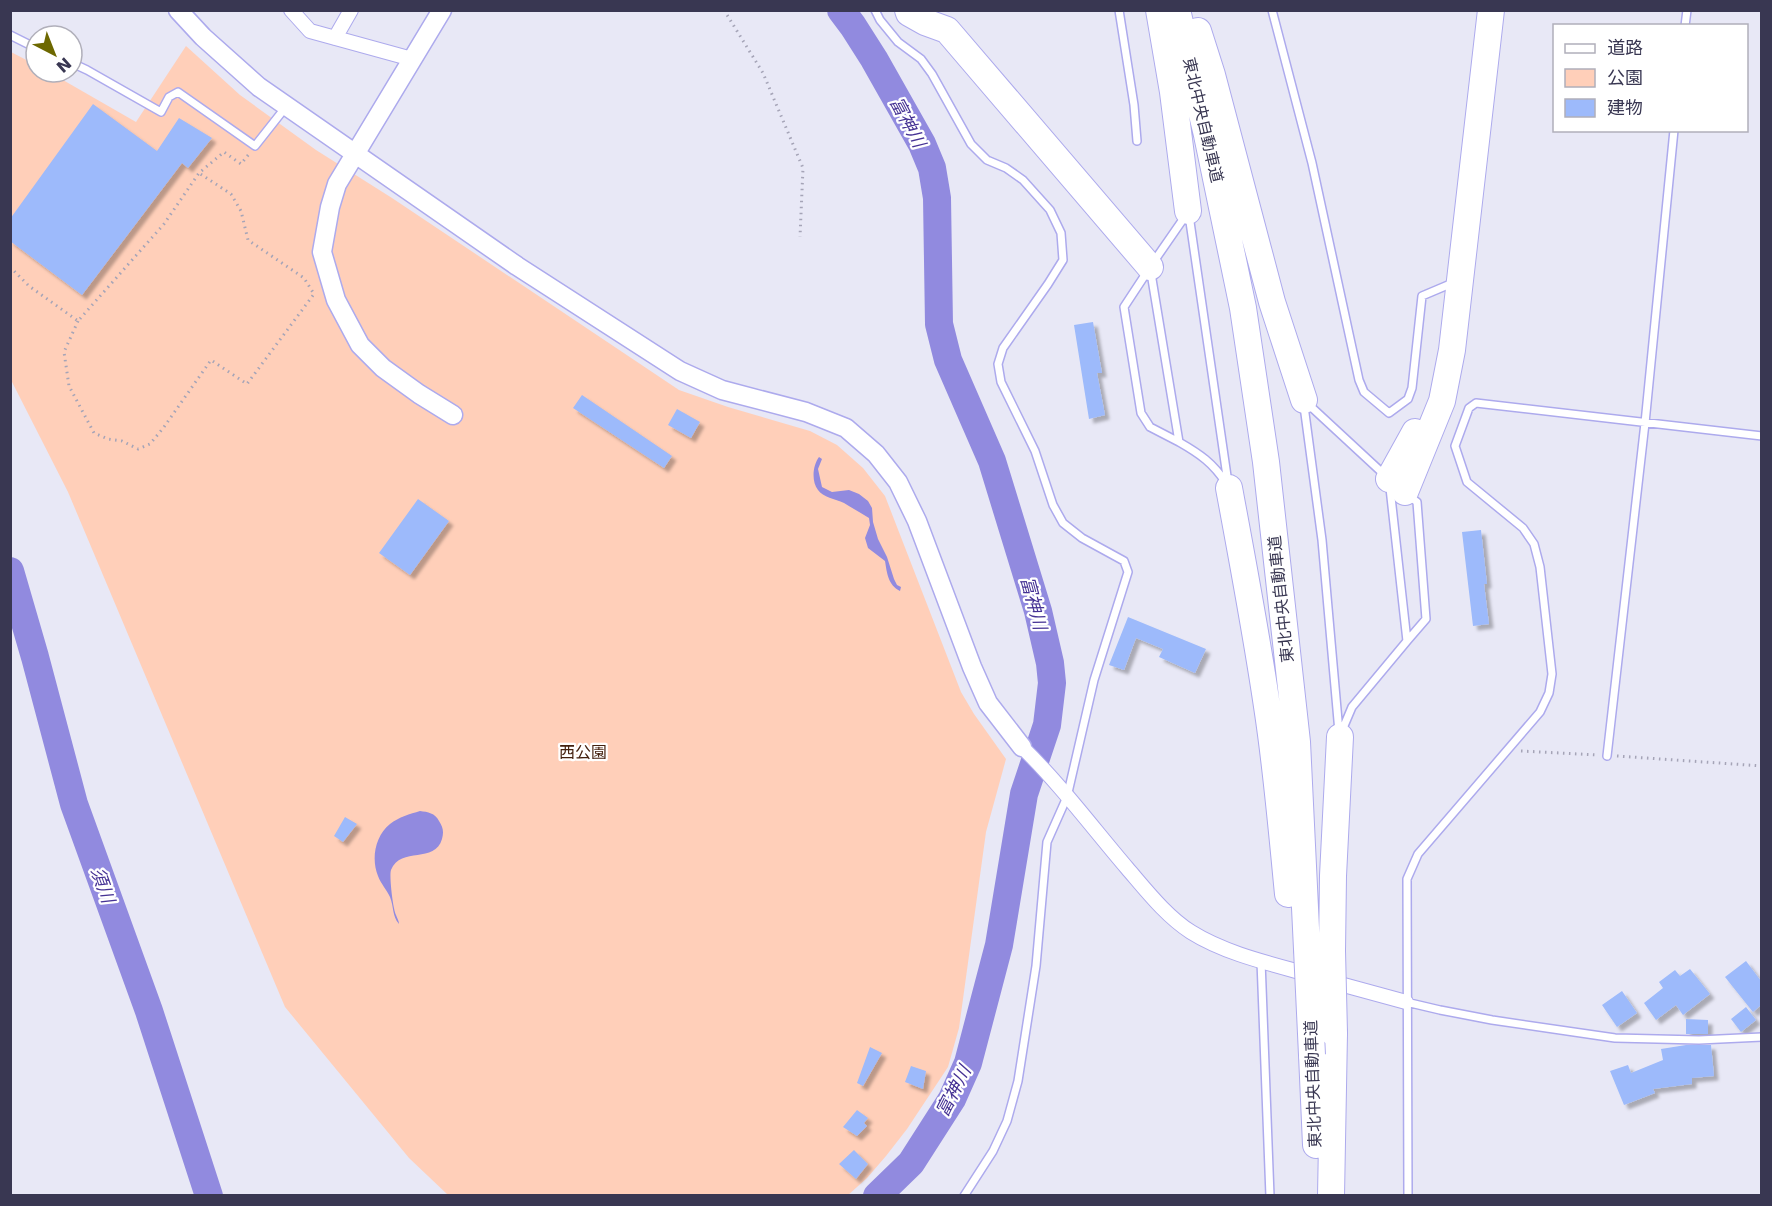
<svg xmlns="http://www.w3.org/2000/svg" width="1772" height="1206" font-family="'DejaVu Sans','Noto Sans JP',sans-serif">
<defs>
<filter id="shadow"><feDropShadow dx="4.5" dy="4.5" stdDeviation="1.5" flood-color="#0004"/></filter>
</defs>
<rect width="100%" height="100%" fill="#e8e8f6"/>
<path fill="#ffcfb9" d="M186 46 240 95 316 150 392 198 679 390 728 407 810 431 837 445 863 468 885 496 961 692 974 714 1006 759 986 832 959 1028 948 1067 907 1129 886 1156 867 1178 847 1196 448 1195 409 1158 285 1007 68 492 11 380V52L36 65V72H49L136 122Z"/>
<path fill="#918adf" d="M819 457 822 459 818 469 822 487 832 492 849 490 859 494 868 501 872 508 873 522 878 539 887 557 894 579 897 585 901 587 900 591C888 585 887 573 885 561L868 548 865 538 870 525 869 518C861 513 852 508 844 503 835 499 823 497 818 490 811 481 813 465 819 457Z
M420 811C428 812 435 813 439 821 443 827 444 832 442 839 435 864 401 846 391 870 389 876 393 909 396 915 397 918 399 921 399 924 392 916 394 907 390 897 387 890 381 884 378 876 371 859 375 836 390 824 399 817 410 814 420 811Z"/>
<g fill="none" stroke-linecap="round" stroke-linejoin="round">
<path stroke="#918adf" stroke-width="28" d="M841 10 853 26 874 59 922 144 932 168 937 198 939 324 948 360 992 461 1038 611 1050 663 1052 683 1047 725 1024 794 999 945 968 1063 952 1099 911 1163 877 1196
M10 571 35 657 74 804 149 1011 209 1196"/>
</g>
<path fill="#9dbafb" filter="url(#shadow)" d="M93 104 157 151 179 118 212 138 188 168 182 163 82 295 10 241V219Z
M1093 322 1102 373H1097L1105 415 1089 419 1074 325Z
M582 395 672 456 664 468 573 408Z
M677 409 700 422 691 438 668 425Z
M418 499 449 521 410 575 379 553Z
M1481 530 1487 584H1484L1489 624 1473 626 1462 532Z
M1128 617 1206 649 1195 673 1159 657 1163 649 1136 638 1124 670 1109 665Z
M345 817 357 824 343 842 334 836Z
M1746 961 1761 981V1005L1753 1012 1725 977Z
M1690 969 1710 994 1683 1015 1676 1005 1656 1020 1644 1003 1663 988 1659 982 1675 970 1680 976Z
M1622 991 1637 1013 1617 1027 1602 1005Z
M1746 1007 1756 1020 1741 1032 1731 1019Z
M1686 1019 1708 1020V1034H1686Z
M1686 1045H1711L1714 1076 1692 1078V1084L1653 1089 1655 1093 1624 1105 1610 1071 1628 1065 1631 1073 1663 1060 1661 1049Z
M870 1047 882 1053 863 1086 857 1083Z
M911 1066 926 1071 923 1089 905 1082Z
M857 1110 868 1118 864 1123 867 1126 857 1136 843 1127Z
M854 1150 868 1164 856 1179 839 1164Z"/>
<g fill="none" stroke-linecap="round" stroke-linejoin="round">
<g stroke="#adaaed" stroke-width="10">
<path id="service" d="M875 10 880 20 898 42 921 59 932 74 971 144 987 160 1006 168 1023 180 1050 210 1061 233 1063 260 1048 284 1003 348 998 364 1001 382 1035 451 1053 505 1063 523 1082 538 1124 561 1128 572 1094 680 1067 797 1047 842 1036 966 1018 1081 1007 1121 993 1151 964 1196
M1119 10 1134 105 1137 141
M1272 10 1312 163 1359 380 1364 392 1389 413 1408 399 1412 388 1422 296 1448 285
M1685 26 1687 10
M10 35 36 48
M72 63 87 70 161 112 169 97 178 92 255 146 285 108
M1186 215 1150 267 1179 442C1200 454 1213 463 1226 483
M1189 215 1228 483
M1147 272 1124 307 1141 413 1150 427 1179 442
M1308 404 1389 479 1407 641 1352 707 1341 733
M1304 406 1322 540 1339 732
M1407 641 1426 619 1417 502 1409 496
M1607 756 1645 423 1674 130
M1261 961 1270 1196
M1406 1002 1440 1010 1492 1020 1615 1038 1699 1040 1762 1037
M1408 1196 1407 879 1418 854 1540 712 1549 693 1552 674 1540 567 1534 544 1523 528 1467 482 1455 446 1469 408 1476 403 1762 436"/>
</g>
<g stroke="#adaaed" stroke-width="16">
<path id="minor" d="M291 10 310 31 412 59
M335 38 351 10
M1022 747C1060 784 1092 827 1127 868 1146 890 1166 916 1191 932 1226 954 1272 964 1311 975
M1329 981 1406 1002"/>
</g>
<g stroke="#adaaed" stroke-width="21">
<path id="tertiary" d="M178 10 203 37 259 87 517 266 680 371 722 390 806 412 846 428 876 454 898 482 917 521 972 667 988 703 1022 747
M442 10 337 184 330 207 322 252 336 300 360 345 383 368 419 394 453 415"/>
</g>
<g stroke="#adaaed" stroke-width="28">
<path id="motorway" d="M908 10 909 13 925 22 947 30 1150 267
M1159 10 1173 92 1188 211
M1177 10 1207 135 1243 308 1266 462 1297 742 1307 949
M1198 31 1212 75 1272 302 1304 400
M1389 479 1415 432
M1229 488C1243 563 1257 637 1268 713 1277 773 1282 833 1288 894
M1405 492 1442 401 1452 350 1491 10
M1332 951 1333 876 1340 737
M1312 1055 1316 1145
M1331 1196 1334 1033"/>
</g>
<path stroke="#a5a4b7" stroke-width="3" stroke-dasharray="1.5 4.5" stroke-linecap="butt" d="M724 10 763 73 803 168 800 237
M10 267 29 286 78 321 164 224 199 173 224 152 241 164 249 154
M78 321 64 352 69 386 94 433 108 439 122 441 138 449 150 444 164 427 211 360 247 384 314 294 304 278 248 240 241 211 231 194 199 173
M1521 751 1598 755
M1617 756 1762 766"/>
<use href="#service" stroke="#fff" stroke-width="7"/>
<use href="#minor" stroke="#fff" stroke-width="14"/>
<use href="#tertiary" stroke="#fff" stroke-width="18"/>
<use href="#motorway" stroke="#fff" stroke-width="26"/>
<g stroke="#adaaed" stroke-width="28" stroke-linecap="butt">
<path id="motorway-bridge" d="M1307 949 1312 1055
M1332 951 1334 1033"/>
</g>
<use href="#motorway-bridge" stroke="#fff" stroke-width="26"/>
</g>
<g text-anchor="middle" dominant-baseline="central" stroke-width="4.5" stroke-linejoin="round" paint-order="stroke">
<g font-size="16" fill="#393752" stroke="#fff">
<text transform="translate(1203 120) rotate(77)">東北中央自動車道</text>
<text transform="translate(1281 599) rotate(-96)">東北中央自動車道</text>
<text transform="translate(1313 1084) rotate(-92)">東北中央自動車道</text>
</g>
<g font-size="16" fill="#44210f" stroke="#fff">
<text x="583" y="752">西公園</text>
</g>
<g font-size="18" font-style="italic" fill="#453294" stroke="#fff">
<text transform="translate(908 122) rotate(62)">富神川</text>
<text transform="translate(1034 603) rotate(75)">富神川</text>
<text transform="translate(103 885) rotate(70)">須川</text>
<text transform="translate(953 1091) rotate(-63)">富神川</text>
</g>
</g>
<rect width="1772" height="1206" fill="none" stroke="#393752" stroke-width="24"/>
<rect x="1553" y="24" width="195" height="108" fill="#ffffff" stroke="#b0afba" stroke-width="1.5"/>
<rect x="1565" y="44" width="30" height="9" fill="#ffffff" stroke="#b0afba" stroke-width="1.5"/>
<text x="1607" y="54" font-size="18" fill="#393752">道路</text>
<rect x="1565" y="69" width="30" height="18" fill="#ffcfb9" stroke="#b0afba" stroke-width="1.5"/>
<text x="1607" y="84" font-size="18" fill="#393752">公園</text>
<rect x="1565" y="99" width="30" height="18" fill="#9dbafb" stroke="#b0afba" stroke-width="1.5"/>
<text x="1607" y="114" font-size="18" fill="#393752">建物</text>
<g transform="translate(54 54) rotate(138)"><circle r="28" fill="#ffffff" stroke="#b0afba" stroke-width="1.5"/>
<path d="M0-4.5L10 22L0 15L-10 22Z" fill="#6d6800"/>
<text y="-9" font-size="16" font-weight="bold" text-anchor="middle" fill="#393752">N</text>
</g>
</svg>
